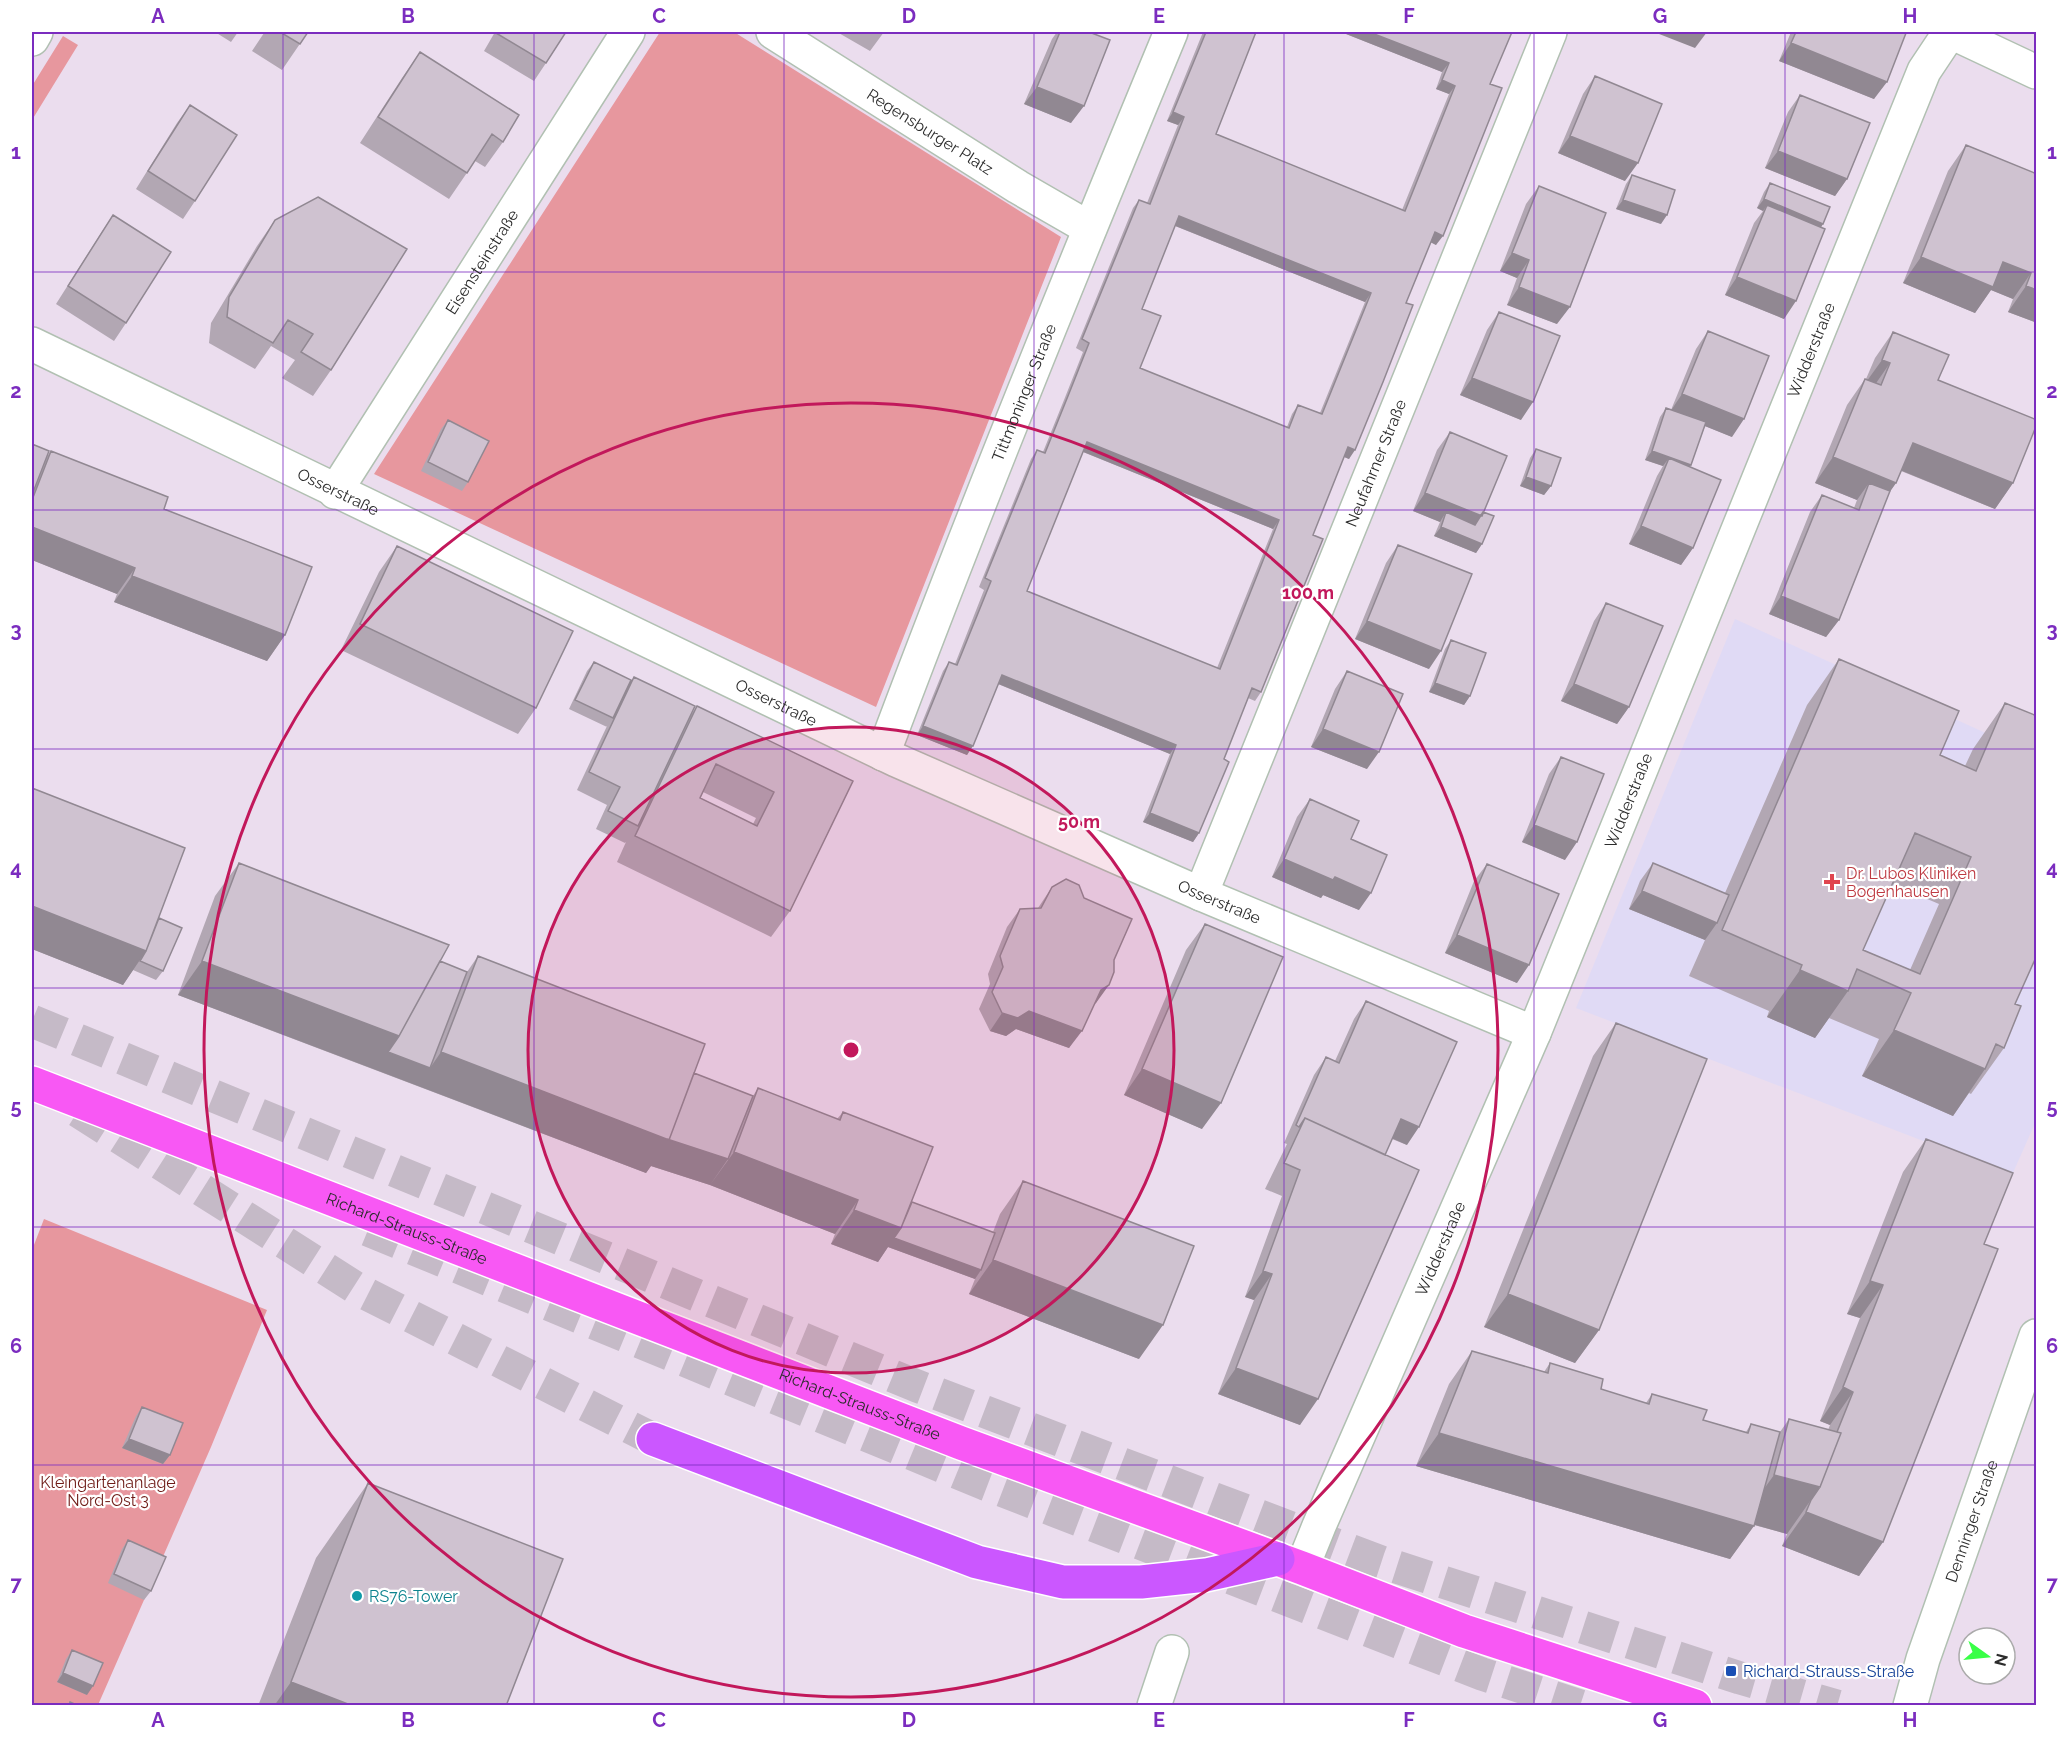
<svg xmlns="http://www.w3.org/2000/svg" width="2068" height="1737" font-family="Raleway,sans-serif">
<rect width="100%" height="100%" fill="#ebddee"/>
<path fill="#e0daf5" d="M1735 619 2036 756V1121L2012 1175 1576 1008Z"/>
<path fill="#e7979e" d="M660 32H734L1061 237 876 707 374 474Z
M63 36 78 45 32 120V86Z
M44 1219 267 1310 211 1447 98 1705 32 1706V1250Z"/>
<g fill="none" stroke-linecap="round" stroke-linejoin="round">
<path stroke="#c5bac7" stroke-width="33" stroke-dasharray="33 16" stroke-linecap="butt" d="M32 1021 917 1386 1381 1562 1740 1678 1837 1706
M78 1111 359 1290 653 1439
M368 1230 985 1484 1482 1674 1580 1706"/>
<g stroke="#b1c0b2" stroke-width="36">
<g id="minor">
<path id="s1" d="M773 32 1018 187 1089 228"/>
<path d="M1951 32 2036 72"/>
<path d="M32 39 36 32"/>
<path id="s2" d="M32 344 896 760 1201 894 1534 1033"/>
<path id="s3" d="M335 492 628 32"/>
<path id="s4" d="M883 754C974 511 1072 271 1171 32"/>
<path id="s5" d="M1201 894 1550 32"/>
<path id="s6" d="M1302 1568 1319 1526 1534 1033 1924 71 1950 32"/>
<path d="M1154 1706 1172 1652"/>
<path id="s7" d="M1910 1706 1923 1659 2036 1336"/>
</g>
</g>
<g stroke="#fff" stroke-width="36">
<g id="major">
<path id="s8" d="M32 1083 961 1443 1302 1568 1464 1631 1695 1706"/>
</g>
</g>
<g stroke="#fff" stroke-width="36">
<path id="highway" d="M653 1439 977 1562 1063 1582H1141L1206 1575 1278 1559"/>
</g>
<use href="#minor" stroke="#fff" stroke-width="33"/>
<use href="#major" stroke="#f858f4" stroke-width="33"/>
<use href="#highway" stroke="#cb57ff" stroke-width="33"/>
</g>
<path fill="#b2a7b3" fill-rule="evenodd" d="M215 32H238L231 42Z
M261 32H308L282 70 252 51 264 33Z
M495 32H566L546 63 534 81 484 51Z
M837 32H884L870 51Z
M1057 32H1089L1071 123 1024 104 1052 39Z
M1203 32H1256L1216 134 1402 210 1449 94 1436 89 1442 72 1341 32H1512L1490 84 1436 245 1431 242 1406 303 1349 459 1344 457 1313 535 1261 692 1255 701 1248 698 1224 759 1199 833 1193 842 1143 822 1170 754 998 684 967 755 917 735 943 671 949 662 955 664 984 590 979 587 1031 459 1037 450 1043 452 1064 400 1083 352 1076 348 1133 208 1139 200 1147 203 1178 125 1167 121ZM1175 226 1365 302 1320 413 1298 405 1292 414 1287 427 1140 368 1142 309ZM1083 452 1273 529 1217 668 1027 591Z
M1791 32H1902L1874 99 1779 61Z
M420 52 503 142 485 167 475 161 449 199 360 143 402 78Z
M1595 76 1625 181 1558 153 1583 94Z
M1800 95 1847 179 1835 196 1765 168 1788 112Z
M190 105 195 201 183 219 136 189 177 123Z
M1966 145 2037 174V323L2008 312 2013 299 1991 290 1975 313 1903 283 1948 171Z
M1632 175 1661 224 1616 209 1626 184Z
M1770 183 1823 224 1821 227 1784 319 1725 295 1754 223 1763 211 1757 208 1764 192Z
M1539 186 1557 324 1507 305 1517 278 1500 271 1526 204Z
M113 215 126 323 114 341 56 304 101 233Z
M275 220 331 370 313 396 282 378 295 360 271 346 255 369 209 343 211 323 257 246Z
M1499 312 1521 420 1460 395 1487 330Z
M1708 331 1732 437 1705 426 1690 467 1693 548 1681 565 1629 544 1657 476 1663 466 1645 460 1660 417 1666 408 1671 410 1696 349Z
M1893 332 1938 380 2013 483 1995 509 1901 471 1896 483 1890 491 1839 620 1826 637 1769 614 1810 512 1822 495 1854 508 1857 500 1815 483 1847 405 1865 379H1866L1875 358Z
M448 420 468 482 462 491 421 471 441 429Z
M1450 432 1483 512 1482 544 1476 553 1434 536 1440 522 1413 511 1437 450Z
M32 444 46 458 51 451 164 509 285 635 267 661 114 602 117 594 32 560Z
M1536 449 1551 486 1544 495 1520 486 1530 458Z
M1398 545 1429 669 1355 639 1386 563Z
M397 546 536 708 518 734 341 650 379 572Z
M1606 603 1629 707 1617 724 1561 701 1594 621Z
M1451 640 1470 696 1464 705 1429 692 1445 649Z
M1839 659 1940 755 1965 766 1973 749 2005 703 2015 1004 2004 1048 1971 1094 1969 1093 1953 1116 1862 1076 1879 1039 1829 1018 1815 1038 1767 1017 1769 1011 1689 976 1705 940 1629 909 1640 881 1653 863 1725 893 1807 705ZM1892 884 1939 904 1910 970 1863 950Z
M594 662 629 685 634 677 691 715 697 706 853 781 790 911 771 937 617 862 626 842 625 843 596 829 607 805 577 790 607 726V727L569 709 587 671ZM703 792 756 818 753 824 700 798Z
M1347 671 1367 769 1311 747 1335 689Z
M1561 757 1565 860 1522 842 1549 774Z
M32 788 159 918 163 971 156 980 133 970 123 985 32 949Z
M1310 799 1351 839 1359 910 1323 895 1321 898 1272 877 1297 817Z
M239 863 440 961 467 972 478 956 694 1073 753 1096 758 1088 837 1119 843 1112 912 1202 993 1232 1000 1214 1023 1181 1139 1359 969 1294 975 1279 888 1247 878 1262 831 1244 835 1234 710 1185 651 1166 646 1173 178 995 215 896Z
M1487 864 1517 983 1445 953 1474 881Z
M1052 887 1084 898 1114 960 1096 1003 1094 1004 1069 1048 1016 1029 1006 1036 990 1031 979 1009 990 984 988 974 1007 927 1020 909 1038 908Z
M1205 924 1202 1129 1124 1095 1186 950Z
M1366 1001 1407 1145 1392 1139 1385 1155 1300 1425 1218 1394 1254 1300 1245 1297 1282 1196 1265 1189 1287 1144 1284 1143 1314 1075 1326 1057 1335 1061 1354 1019Z
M1616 1023 1599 1330 1575 1363 1484 1327 1593 1056Z
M1926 1139 1984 1244 1883 1542 1859 1576 1782 1546 1787 1534 1754 1525 1730 1559 1416 1466 1449 1384 1472 1351 1544 1372 1550 1363 1601 1389 1646 1403 1652 1394 1703 1420 1746 1432 1751 1424 1780 1432 1789 1419 1828 1430 1830 1425 1820 1421 1860 1318 1847 1314 1903 1172Z
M142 1407 170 1455 163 1464 122 1448 136 1416Z
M368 1483 506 1706H258L316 1558Z
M128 1540 151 1591 144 1600 108 1583 122 1549Z
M72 1650 87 1695 57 1682 66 1659Z"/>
<path fill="#918892" d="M1341 32H1369L1449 63 1442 72Z
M1654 32H1707L1695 48Z
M1791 43 1887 82 1874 99 1779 61Z
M1442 80 1455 86 1449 94 1436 89Z
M1037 87 1084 106 1071 123 1024 104Z
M1173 112 1184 117 1178 125 1167 121Z
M1570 136 1638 163 1625 181 1558 153Z
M1778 151 1847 179 1835 196 1765 168Z
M1764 199 1823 224 1817 233 1767 205 1763 211 1757 208Z
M1623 200 1667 215 1661 224 1616 209Z
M1179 216 1371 293 1365 302 1173 225Z
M1435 232 1443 236 1436 245 1428 241Z
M1512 253 1529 260 1517 278 1500 271Z
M1921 257 2003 262 2031 273 2013 299 1991 290 1975 313 1903 283Z
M1737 277 1796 301 1784 319 1725 295Z
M2026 286 2037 290V323L2008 312Z
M1519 287 1570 307 1557 324 1507 305Z
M1882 360 1890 363 1872 389 1864 385Z
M1472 378 1533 402 1521 420 1460 395Z
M1682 394 1744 419 1732 437 1670 412Z
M1087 442 1279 520 1273 529 1081 451Z
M1913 443 2013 483 1995 509 1895 468Z
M1348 447 1355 450 1349 459 1342 456Z
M1652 451 1691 465 1685 473 1669 458 1663 466 1645 460Z
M1833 457 1896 483 1878 509 1869 483 1857 500 1815 483Z
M1526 477 1551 486 1544 495 1520 486Z
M1425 493 1482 516 1469 534 1446 512 1440 522 1413 511Z
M1641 526 1693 548 1681 565 1629 544Z
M32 527 135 568 117 594 32 560Z
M1441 527 1482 544 1476 553 1434 536Z
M132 576 285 635 267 661 114 602Z
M1781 596 1839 620 1826 637 1769 614Z
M1367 621 1441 651 1429 669 1355 639Z
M1002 675 1176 745 1170 754 996 683Z
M1435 683 1470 696 1464 705 1429 692Z
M1574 684 1629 707 1617 724 1561 701Z
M923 726 973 746 967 755 917 735Z
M1323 729 1379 752 1367 769 1311 747Z
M1150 813 1199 833 1193 842 1143 822Z
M1534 825 1577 842 1565 860 1522 842Z
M1284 859 1335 877 1371 893 1359 910 1323 895 1321 898 1272 877Z
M1642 891 1717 923 1705 940 1629 909Z
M32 906 146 951 123 985 32 949Z
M1457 935 1529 965 1517 983 1445 953Z
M202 961 399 1036 376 1070 178 995Z
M1800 970 1848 991 1815 1038 1767 1017Z
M1109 985 1096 1003 1088 1007 1101 990Z
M1029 1011 1082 1031 1069 1048 1016 1029 1006 1036 990 1031 1002 1013Z
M1894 1030 1985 1069 1953 1116 1862 1076Z
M388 1052 430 1068 441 1052 728 1159 710 1185 651 1166 646 1173 376 1070Z
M1142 1069 1221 1103 1202 1129 1124 1095Z
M1401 1119 1419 1127 1407 1145 1389 1137Z
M734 1152 858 1200 835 1234 710 1185Z
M854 1210 901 1228 981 1270 975 1279 888 1247 878 1262 831 1244Z
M993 1260 1163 1325 1139 1359 969 1294Z
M1263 1271 1272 1274 1254 1300 1245 1297Z
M1870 1281 1883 1285 1860 1318 1847 1314Z
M1508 1294 1599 1330 1575 1363 1484 1327Z
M1236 1368 1318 1399 1300 1425 1218 1394Z
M1843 1387 1853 1392 1830 1425 1820 1421Z
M1439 1433 1754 1526 1730 1559 1416 1466Z
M129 1439 170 1455 163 1464 122 1448Z
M1774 1475 1820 1487 1787 1534 1741 1521Z
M1806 1512 1883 1542 1859 1576 1782 1546Z
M63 1673 93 1686 87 1695 57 1682Z
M291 1682 353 1706H274Z"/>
<path fill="#cfc2d0" stroke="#918892" stroke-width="1.5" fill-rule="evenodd" d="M280 32H308L300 44Z
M497 32H566L546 63 496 33Z
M1060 32H1089L1110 40 1084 106 1037 87Z
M1206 32H1256L1216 134 1405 211 1455 86 1442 80 1449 63 1369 32H1512L1490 84 1502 88 1443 236 1435 232 1406 303 1413 305 1383 382 1355 450 1348 447 1313 535 1323 539 1261 692 1252 688 1224 759 1229 762 1199 833 1150 813 1176 745 1002 675 973 746 923 726 949 662 957 665 991 581 985 578 1037 450 1045 453 1070 391 1089 343 1082 339 1139 200 1150 204 1184 117 1173 112ZM1179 216 1371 293 1322 414 1298 405 1289 428 1140 368 1161 316 1142 309ZM1087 442 1279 520 1220 669 1027 591Z
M1796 32H1902L1906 33 1887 82 1791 43Z
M420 52 519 115 503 142 492 134 467 173 378 117Z
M1595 76 1662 104 1638 163 1570 136Z
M1800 95 1870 123 1847 179 1778 151Z
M190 105 237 135 195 201 148 171Z
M1966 145 2037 174V290L2026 286 2031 273 2003 262 1993 287 1921 257Z
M1632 175 1675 190 1667 215 1623 200Z
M1770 183 1830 207 1823 224 1764 199Z
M1539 186 1606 213 1570 307 1519 287 1529 260 1512 253Z
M318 197 407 249 331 370 301 352 313 334 288 320 273 343 227 317 229 297 275 220Z
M1767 205 1825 229 1796 301 1737 277Z
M113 215 171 252 126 323 68 286Z
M1499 312 1560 336 1533 402 1472 378Z
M1708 331 1769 356 1744 419 1682 394Z
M1893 332 1949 355 1938 380 2037 420V424L2013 483 1913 443 1896 483 1833 457 1865 379 1881 385 1890 363 1882 360Z
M1666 408 1706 422 1691 465 1652 451Z
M448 420 489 441 468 482 428 462Z
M1450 432 1507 456 1482 516 1425 493Z
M32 444 49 451 32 495Z
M1536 449 1561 458 1551 486 1526 477Z
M51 451 168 497 164 509 312 567 285 635 132 576 135 568 32 527V500Z
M1669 458 1721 480 1693 548 1641 526Z
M1869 483 1890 491 1839 620 1781 596 1822 495 1859 510Z
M1446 512 1475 525 1483 512 1494 516 1482 544 1441 527Z
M1398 545 1472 574 1441 651 1367 621Z
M397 546 573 631 536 708 360 624Z
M1606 603 1663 626 1629 707 1574 684Z
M1451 640 1486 653 1470 696 1435 683Z
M1839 659 1959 711 1940 755 1976 771 2005 703 2037 716V955L2015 1004 2021 1006 2004 1048 1996 1044 1985 1069 1894 1030 1911 993 1857 969 1848 991 1800 970 1802 965 1722 930ZM1915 833 1971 857 1920 974 1863 950Z
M594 662 631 680 613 718 575 700Z
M1347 671 1403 694 1379 752 1323 729Z
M634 677 695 706 638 826 608 811 620 787 589 772Z
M697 706 853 781 790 911 635 836ZM716 764 774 792 757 826 700 798Z
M1561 757 1604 774 1577 842 1534 825Z
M32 788 185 848 146 951 32 906Z
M1310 799 1359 821 1351 839 1387 855 1371 893 1335 877 1333 880 1284 859Z
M239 863 449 945 399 1036 202 961Z
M1653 863 1729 895 1717 923 1642 891Z
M1487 864 1559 894 1529 965 1457 935Z
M1066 879 1079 885 1084 898 1132 919 1114 960V972L1109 985 1101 990 1082 1031 1029 1011 1018 1018 1002 1013 992 992 1003 967 1000 956 1020 909 1041 908 1052 887Z
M159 918 182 928 163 971 140 961 146 951Z
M1205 924 1283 957 1221 1103 1142 1069Z
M478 956 705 1044 669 1140 441 1052Z
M440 961 467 972 430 1068 388 1052 399 1036Z
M1366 1001 1457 1042 1419 1127 1401 1119 1385 1155 1305 1118 1299 1127 1296 1125 1326 1057 1339 1063Z
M1616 1023 1707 1059 1599 1330 1508 1294Z
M694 1073 753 1096 728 1159 667 1139 669 1140Z
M758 1088 840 1120 843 1112 933 1147 901 1228 854 1210 858 1200 734 1152Z
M1305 1118 1419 1170 1318 1399 1236 1368 1272 1274 1263 1271 1300 1170 1284 1163Z
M1926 1139 2013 1173 1984 1244 1998 1249 1883 1542 1806 1512 1811 1500 1820 1487 1841 1433 1837 1432 1853 1392 1843 1387 1883 1285 1870 1281Z
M1023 1181 1194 1246 1163 1325 993 1260Z
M912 1202 995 1233 981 1270 894 1238 901 1228Z
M1472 1351 1548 1373 1550 1363 1603 1379 1601 1389 1649 1404 1652 1394 1707 1410 1703 1420 1748 1433 1751 1424 1780 1432 1754 1526 1439 1433Z
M142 1407 183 1423 170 1455 129 1439Z
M1789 1419 1841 1433 1820 1487 1774 1475Z
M368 1483 563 1559 506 1706H353L291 1682Z
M128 1540 166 1557 151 1591 114 1574Z
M72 1650 103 1663 93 1686 63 1673Z
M70 1702 79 1706H69Z"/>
<path fill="none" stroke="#7b2cbf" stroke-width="1.5" stroke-opacity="0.55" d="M283 32V1706M534 32V1706M784 32V1706M1034 32V1706M1284 32V1706M1534 32V1706M1785 32V1706M32 272H2036M32 510H2036M32 749H2036M32 988H2036M32 1227H2036M32 1465H2036"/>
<circle cx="851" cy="1050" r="323" fill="#c2185b" fill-opacity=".12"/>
<g fill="none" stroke="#c2185b" stroke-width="3">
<circle cx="851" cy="1050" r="323"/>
<circle cx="851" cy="1050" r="647"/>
</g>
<path fill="#e0444e" stroke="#fff" stroke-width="2" d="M1829 873h6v6h6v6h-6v6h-6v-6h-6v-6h6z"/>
<circle fill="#0f9aa8" stroke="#fff" stroke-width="2" cx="357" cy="1596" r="6"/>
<rect fill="#1a4fb4" stroke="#fff" stroke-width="2" x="1725" y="1665" width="12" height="12" rx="3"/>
<g text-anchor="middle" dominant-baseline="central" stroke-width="4.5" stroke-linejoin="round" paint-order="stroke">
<g font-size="16" fill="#2c2c2c" stroke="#fff">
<text stroke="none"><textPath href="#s1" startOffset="186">Regensburger Platz</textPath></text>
<text stroke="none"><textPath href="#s3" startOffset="273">Eisensteinstraße</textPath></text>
<text stroke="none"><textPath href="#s6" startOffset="1320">Widderstraße</textPath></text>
<text stroke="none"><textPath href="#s4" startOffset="388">Tittmoninger Straße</textPath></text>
<text stroke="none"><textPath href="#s5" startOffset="465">Neufahrner Straße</textPath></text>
<text stroke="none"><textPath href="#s2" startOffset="340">Osserstraße</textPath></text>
<text stroke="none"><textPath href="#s2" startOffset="826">Osserstraße</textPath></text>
<text stroke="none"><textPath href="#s6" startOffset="834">Widderstraße</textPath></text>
<text stroke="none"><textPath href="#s2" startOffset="1312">Osserstraße</textPath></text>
<text stroke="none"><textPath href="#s8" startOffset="402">Richard-Strauss-Straße</textPath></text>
<text stroke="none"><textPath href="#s6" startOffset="348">Widderstraße</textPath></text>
<text stroke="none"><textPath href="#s8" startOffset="888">Richard-Strauss-Straße</textPath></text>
<text stroke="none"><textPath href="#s7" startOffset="195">Denninger Straße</textPath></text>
</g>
<g font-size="16" fill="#be3a42" stroke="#fff" text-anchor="start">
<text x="1846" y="873">Dr. Lubos Kliniken<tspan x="1846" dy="18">Bogenhausen</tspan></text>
</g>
<g font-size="16" fill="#6e1b16" stroke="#fff">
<text x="108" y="1482">Kleingartenanlage<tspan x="108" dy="18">Nord-Ost 3</tspan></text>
</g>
<g font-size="16" fill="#0d838f" stroke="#fff" text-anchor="start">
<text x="369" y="1596">RS76-Tower</text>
</g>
<g font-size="16" fill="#164399" stroke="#fff" text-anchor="start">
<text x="1743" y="1671">Richard-Strauss-Straße</text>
</g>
</g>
<circle cx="851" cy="1050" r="9" fill="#c2185b" stroke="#fff" stroke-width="3"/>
<g font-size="18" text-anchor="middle" font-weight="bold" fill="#c2185b" stroke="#fff" stroke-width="4.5" stroke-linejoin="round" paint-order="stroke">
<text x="1308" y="599">100 m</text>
<text x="1079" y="828">50 m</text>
</g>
<rect width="2068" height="1737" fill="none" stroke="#ffffff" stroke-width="66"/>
<g transform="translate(1987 1656) rotate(105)"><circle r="28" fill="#ffffff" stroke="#ababab" stroke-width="1.5"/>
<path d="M0-4.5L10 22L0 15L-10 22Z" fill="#39ff47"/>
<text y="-9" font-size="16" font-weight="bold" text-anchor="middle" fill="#2c2c2c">N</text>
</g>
<rect x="33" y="33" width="2002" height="1671" fill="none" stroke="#7b2cbf" stroke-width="2"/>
<g font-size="20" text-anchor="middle" font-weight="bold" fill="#7b2cbf">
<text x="158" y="23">A</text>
<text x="408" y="23">B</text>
<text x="659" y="23">C</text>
<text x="909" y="23">D</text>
<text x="1159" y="23">E</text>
<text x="1409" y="23">F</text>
<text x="1660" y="23">G</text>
<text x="1910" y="23">H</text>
<text x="16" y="159">1</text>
<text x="2052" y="159">1</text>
<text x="16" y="398">2</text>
<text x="2052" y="398">2</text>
<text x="16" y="637">3</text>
<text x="2052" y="637">3</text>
<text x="16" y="875">4</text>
<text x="2052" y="875">4</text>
<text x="16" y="1114">5</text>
<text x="2052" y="1114">5</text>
<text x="16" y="1353">6</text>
<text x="2052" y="1353">6</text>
<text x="16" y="1591">7</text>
<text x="2052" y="1591">7</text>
<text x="158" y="1727">A</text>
<text x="408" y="1727">B</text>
<text x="659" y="1727">C</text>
<text x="909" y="1727">D</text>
<text x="1159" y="1727">E</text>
<text x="1409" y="1727">F</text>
<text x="1660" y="1727">G</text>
<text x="1910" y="1727">H</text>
</g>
</svg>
